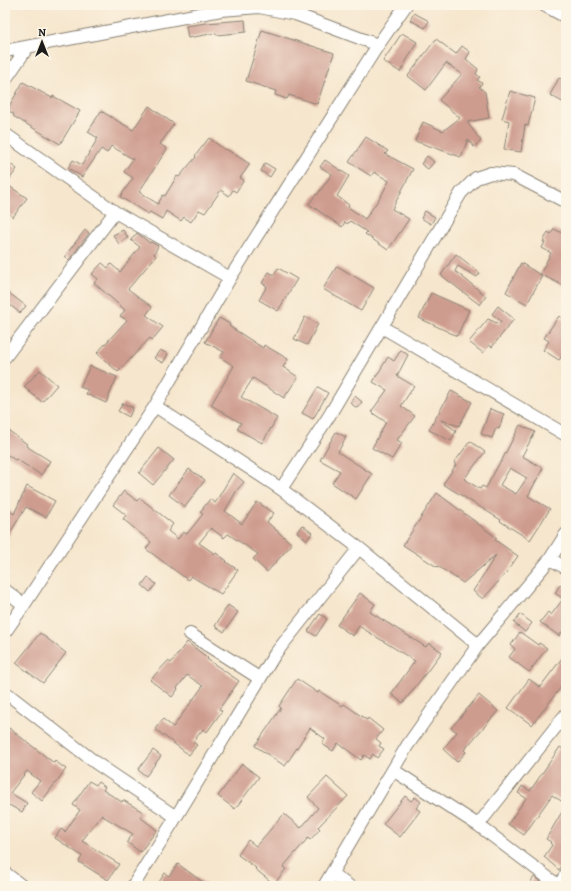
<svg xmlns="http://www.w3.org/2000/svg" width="571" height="891" font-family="Alegreya,serif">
<rect width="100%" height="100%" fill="#fcf5e5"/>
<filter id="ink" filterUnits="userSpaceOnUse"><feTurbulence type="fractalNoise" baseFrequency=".025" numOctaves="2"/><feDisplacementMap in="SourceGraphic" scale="8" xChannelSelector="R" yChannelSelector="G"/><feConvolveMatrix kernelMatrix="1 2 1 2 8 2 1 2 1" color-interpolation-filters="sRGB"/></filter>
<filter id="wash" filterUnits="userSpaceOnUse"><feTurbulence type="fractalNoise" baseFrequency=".012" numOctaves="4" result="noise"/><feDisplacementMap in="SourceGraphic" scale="16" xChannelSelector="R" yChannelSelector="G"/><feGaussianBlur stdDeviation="0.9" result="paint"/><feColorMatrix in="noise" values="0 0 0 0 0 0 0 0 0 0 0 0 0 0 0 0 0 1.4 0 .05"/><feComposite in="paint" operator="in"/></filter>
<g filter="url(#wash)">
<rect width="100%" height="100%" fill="#f6e6cd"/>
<g id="blocks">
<path fill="#ce9c8f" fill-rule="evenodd" d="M414 13 429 21 425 28 410 20Z
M245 20 246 32 217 35 216 33 188 38 186 26 206 23Z
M262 30 334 53 317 104 289 95 287 99 275 95 276 91 246 81Z
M402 33 417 42 400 72 383 61Z
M436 39 456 54 462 46 470 52 466 59 478 69 476 74 480 77 477 80 482 83 479 87 485 92 489 118 467 122 481 141 474 147 468 139 461 157 415 141 423 122 443 131 460 118 439 100 462 74 446 63 426 90 408 76Z
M559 78 566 81V104L550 95Z
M23 82 52 98 53 96 80 111 60 144 13 116 14 114 7 110Z
M510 91 535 98 528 126 525 125 521 152 504 149 509 121 502 119Z
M149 106 174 124 160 144 167 149 139 192 158 204 163 195 165 196 177 176 179 177 196 157 195 156 209 138 225 150 226 149 250 164 240 178 244 180 236 192 233 190 229 196 221 190 205 213 199 210 191 222 184 217 181 221 166 211 162 219 150 212 148 214 120 197 133 178 124 172 133 159 111 146 107 153 101 149 82 177 68 168 73 160 82 165 98 138 88 132 101 111 133 130Z
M366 137 388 151 385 154 413 169 392 209 409 219 388 250 365 234 367 232 350 221 347 224 345 222 342 227 309 204 316 194 317 195 332 174 320 167 325 160 349 176 337 196 349 205 348 207 365 219 381 196 389 181 374 172 371 176 349 162Z
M427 156 434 162 428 169 421 164Z
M5 160 17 169 6 184 27 198 13 217 5 211Z
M265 163 275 169 270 177 261 171Z
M425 211 435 217 431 224 421 218Z
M554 229 566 235V287L540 274 551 253 542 248 545 242H543L548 232 551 234Z
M85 230 89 233 69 260 65 256Z
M123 230 128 238 119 244 113 235Z
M137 233 150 243 151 242 158 246 154 254 156 256 128 289 152 307 146 315 163 327 152 340 150 338 118 372 97 353 127 320 120 316 125 310 94 283 98 279 92 274 102 263 108 268 111 264 120 272 140 247 131 240Z
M456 254 480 273 477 277 458 266 455 271 486 296 480 305 441 275Z
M521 263 542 276 527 304 506 292Z
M337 266 374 288 361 311 323 289Z
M278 268 297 279 278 311 259 300 267 286 262 283 269 272 274 275Z
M5 290 26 306 20 313 5 301Z
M431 293 469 310 457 336 419 318Z
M498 306 514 319 492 347 489 345 483 353 469 342 488 319 499 324 501 321 492 314Z
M559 316 566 321V351L559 360 543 350 549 341 544 338Z
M305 317 318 324 307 345 294 339Z
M219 318 230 324 229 326 263 348 264 345 288 359 283 367 298 377 284 398 253 378 241 397 277 418 262 443 237 429 241 423 211 405 234 366 220 357 224 352 205 342Z
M160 350 168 354 163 363 154 358Z
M401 350 408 355 397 376 414 386 401 406 415 416 397 440 402 443 392 459 372 448 386 422 371 412 387 390 373 382 388 357 394 361Z
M90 366 117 377 106 403 86 394 88 390 80 387Z
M40 370 57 385 42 402 24 387Z
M318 387 328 393 313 419 302 413Z
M451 391 472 402 459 426 441 420 456 431 451 441 429 430Z
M355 396 362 402 357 408 350 403Z
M123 403 133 408 129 417 118 411Z
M490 409 504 414 499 429 496 428 492 438 481 434Z
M520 425 535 432 522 456 543 468 528 496 550 509 530 540 500 521 501 520 443 484 456 465 454 463 470 441 485 452 464 479 480 489 482 486 486 488 500 462H501ZM510 468 527 478 516 494 500 485Z
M5 428 27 444 26 446 50 461 41 475 16 459 15 460 5 453Z
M336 432 346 437 338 452 372 474 356 499 332 483 340 471 320 460Z
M159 448 174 460 153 485 139 473Z
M189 469 205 480 185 507 169 495Z
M233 473 244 482 237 490 225 511 242 524 257 502 274 513 267 522 292 544 267 572 253 559 258 554 228 534 224 538 211 528 199 543 215 554 216 553 227 561 226 562 238 570 221 594 191 576 188 580 146 549 151 542 123 519 126 515 113 505 124 491 137 501 140 498 173 524 168 531 178 539 183 532 187 534 203 514 200 512 210 499 215 503Z
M27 486 55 501 46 517 26 507 5 541V508L14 514Z
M437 493 497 538 495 540 518 556 506 573 483 599 473 591 496 555 463 583 438 566 437 567 403 545Z
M302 525 312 533 307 540 297 532Z
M148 577 156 584 150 592 142 585Z
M560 585 566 588V592L562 598 555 593Z
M360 593 375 604 370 612 426 647 429 643 442 652 403 703 391 694 415 661 359 626 353 636 337 625Z
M566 595V627L559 636 540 622 548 612 551 615Z
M228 605 238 612 224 632 215 626Z
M320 614 327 619 316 636 308 631Z
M520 614 532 623 525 632 514 623Z
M520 632 538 645 539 643 547 648 529 672 509 657 515 649 511 645Z
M40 633 66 653 43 683 16 663Z
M187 642 208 658 207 659 239 681 219 709 222 711 207 732 203 729 193 742 197 745 189 755 155 729 163 719 173 727 203 686 187 675 177 688 178 689 172 697 150 680 168 661 171 663Z
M566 653V691L561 687 532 725 508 708 529 679 540 687Z
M297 679 318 693 319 691 342 706 344 704 367 720 368 718 383 730 376 739 381 743 379 746 384 749 377 758 373 754 370 759 364 755 361 760 338 743 333 751 322 744 325 739 310 728 285 766 255 746 281 708 279 706Z
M479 695 498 711 464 750 466 752 457 762 443 749 457 732 451 728Z
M5 725 54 763 55 761 66 769 42 801 31 792 40 781 27 771 10 793 27 803 22 812 5 803Z
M560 747 566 751V804L552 795 524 835 508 824 526 798 518 793 522 786 530 791Z
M153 750 161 756 146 776 138 770Z
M242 764 259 777 235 809 218 796Z
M327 777 348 796 318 827 320 829 310 840 308 838 283 867 286 869 274 884 255 869 256 868 238 855 248 840 256 846 284 814 301 828 318 808 308 797Z
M89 781 96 785 98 782 105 787 103 790 122 802 123 800 143 812 140 817 157 830 140 852 127 842 133 834 101 815 82 841 119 864 108 880 79 862 82 856 55 838 61 829 65 832 80 810 73 805Z
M405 796 411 801 415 797 421 802 416 808 420 811 400 837 383 824Z
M566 805V860L559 870 544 857 552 845 550 843 551 842 546 839Z
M178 864 208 886H165L159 882 165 873 169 876Z
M534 877 547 886H528Z"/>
</g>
</g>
<g filter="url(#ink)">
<use href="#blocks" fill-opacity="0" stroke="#898174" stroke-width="1"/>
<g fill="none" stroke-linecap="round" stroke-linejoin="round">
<g stroke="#898174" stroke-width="14">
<path id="street" d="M544 5 566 17
M5 51 221 10 259 7 295 14 378 45
M5 80 27 48
M5 134 115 212 230 278
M382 327 566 435
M5 357 115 212
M155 406 281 489 359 548 478 645
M281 489 329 416 461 193 476 178 491 173 514 175 566 202
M550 559 566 568
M5 590 24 605
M5 632 24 605 155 406 230 278 378 45 406 5
M190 634 259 678
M5 692 96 763 176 817
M393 770 478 825 559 886
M478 825 566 714
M5 873 22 886
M332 874 349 886
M133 886 176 817 275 654 359 548
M324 886 407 746 478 645 550 559 566 534
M559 886 566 874"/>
</g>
<use href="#street" stroke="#fff" stroke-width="12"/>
</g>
</g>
<rect width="571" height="891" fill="none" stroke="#fcf5e5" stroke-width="20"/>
<g transform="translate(42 42)" stroke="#fcf5e5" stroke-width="3" paint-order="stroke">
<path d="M0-3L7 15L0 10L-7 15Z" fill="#1c1c1c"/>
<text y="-6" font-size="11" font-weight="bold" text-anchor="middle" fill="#1c1c1c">N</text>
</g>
</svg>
